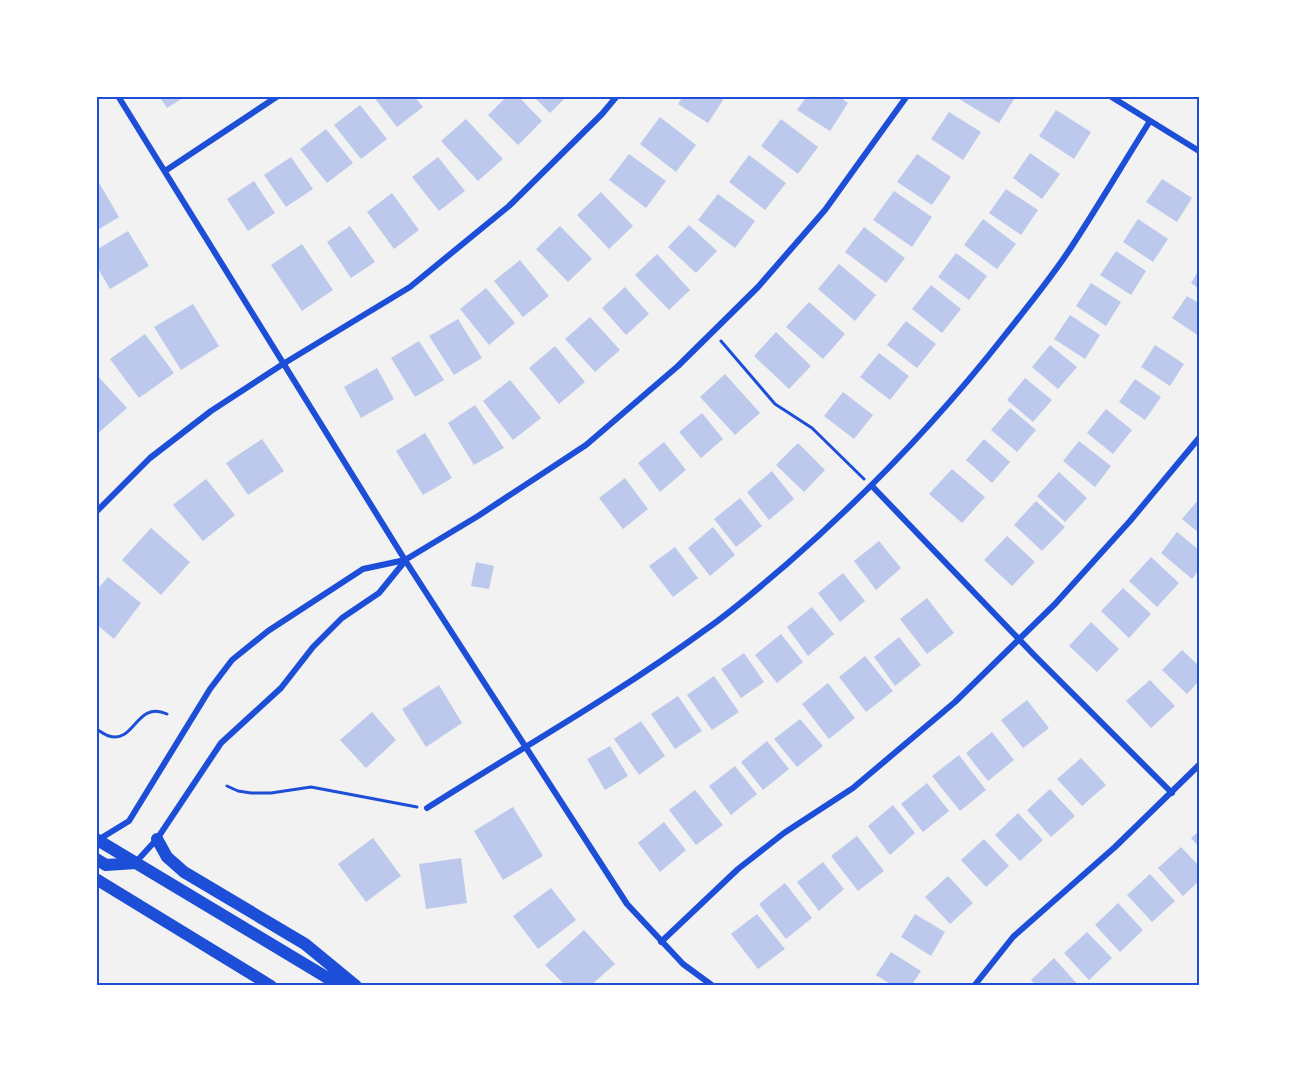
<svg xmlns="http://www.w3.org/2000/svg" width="1295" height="1082" font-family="'Space Grotesk',sans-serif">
<rect width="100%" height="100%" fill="#f2f2f2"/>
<path fill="#bdc9ec" d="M159 96H186L167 108Z
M373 96H414L423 107 397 127Z
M507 96H518L542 121 518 145 488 115Z
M533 96H567L550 113Z
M683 96H717L723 100 708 123 678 104Z
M807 96H838L848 103 830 131 797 110Z
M954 96H1016L999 123Z
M360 105 387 139 361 159 334 125Z
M1056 110 1091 132 1074 159 1039 136Z
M949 112 981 132 963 160 931 139Z
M660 117 696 145 676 172 640 144Z
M466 119 503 159 478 181 441 141Z
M781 119 818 147 798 174 761 146Z
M326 129 353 163 327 183 300 149Z
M1030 153 1060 174 1042 199 1013 178Z
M629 154 666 181 646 208 609 180Z
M917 154 951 177 932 205 897 182Z
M749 155 786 183 765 210 729 182Z
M291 157 313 189 286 207 264 175Z
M438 157 465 191 439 211 412 177Z
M1162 179 1192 198 1177 222 1146 202Z
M98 181 119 217 96 231V183Z
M254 181 275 213 248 231 227 199Z
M1006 189 1038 210 1021 235 989 213Z
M894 191 932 217 912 247 873 220Z
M601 192 633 226 609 249 577 215Z
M392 193 419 230 394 249 367 212Z
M718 194 755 221 735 248 698 220Z
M983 219 1016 244 997 269 964 245Z
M1138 219 1168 239 1153 262 1123 242Z
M689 225 717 251 696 273 668 247Z
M350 226 375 262 351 278 327 242Z
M560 226 592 259 568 282 536 249Z
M864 227 905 258 886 283 845 252Z
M128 231 149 266 110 289 96 265V250Z
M302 244 333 290 302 311 271 265Z
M1116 251 1146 271 1131 295 1100 275Z
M956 253 987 276 969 300 938 277Z
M657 254 690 290 669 310 635 275Z
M520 260 549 296 523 317 494 281Z
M839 264 876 295 855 321 818 289Z
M1199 270V289L1191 283Z
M1091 283 1121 302 1106 326 1076 306Z
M931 285 961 309 942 333 912 309Z
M625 287 649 314 626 335 602 308Z
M486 288 515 323 489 345 460 309Z
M1187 296 1199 303V336L1172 318Z
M809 302 845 334 823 359 786 327Z
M193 304 219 346 181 370 154 327Z
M1070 315 1100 335 1085 359 1054 339Z
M590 317 620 350 595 372 565 339Z
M458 319 482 358 454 375 429 336Z
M906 321 936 344 917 368 887 345Z
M776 332 811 366 789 389 754 356Z
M145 334 174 373 139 398 110 359Z
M419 341 444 380 415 397 391 358Z
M1050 345 1077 367 1058 389 1032 367Z
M1155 345 1184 364 1170 386 1141 367Z
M555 346 585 382 559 404 529 368Z
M879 353 909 376 890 400 860 377Z
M377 368 394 399 361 418 344 387Z
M96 374 127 408 96 435Z
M725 374 760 413 735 435 700 397Z
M1025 378 1052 400 1033 422 1007 400Z
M1135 379 1161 397 1145 420 1119 402Z
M510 380 541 418 513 440 483 401Z
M843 392 873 415 854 439 824 416Z
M475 405 504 448 474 465 448 423Z
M1010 408 1036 430 1017 452 991 430Z
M1106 409 1132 430 1113 454 1087 433Z
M702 413 723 439 701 458 679 432Z
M425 433 452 478 423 495 396 451Z
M262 439 284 471 248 495 226 463Z
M984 439 1010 462 992 483 966 460Z
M1079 441 1111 466 1095 487 1063 461Z
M664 442 686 470 660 492 638 463Z
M798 443 825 470 804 492 776 465Z
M952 469 985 497 962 523 929 494Z
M772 471 794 499 769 520 747 492Z
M1059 472 1087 498 1065 522 1037 496Z
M625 478 648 509 623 529 599 498Z
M206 479 235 515 203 541 173 505Z
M740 498 762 526 736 547 714 519Z
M1199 499V533L1182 519Z
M1036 501 1065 527 1042 551 1014 525Z
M713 527 735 555 710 576 688 548Z
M151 528 190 562 161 595 122 560Z
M1177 532 1199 550V570L1192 579 1161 553Z
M1007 536 1035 562 1012 586 984 560Z
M879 541 901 568 876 590 854 561Z
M675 547 698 578 673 597 649 566Z
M1151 557 1179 583 1157 607 1129 581Z
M476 562 494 566 489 589 471 586Z
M843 573 865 601 840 622 818 593Z
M108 577 141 603 114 639 96 624V591Z
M1123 588 1151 614 1129 638 1101 611Z
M927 598 954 633 927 654 900 619Z
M812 607 834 634 808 656 787 627Z
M1091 622 1119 649 1097 672 1069 646Z
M781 634 803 662 777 683 755 655Z
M899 637 921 665 895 686 874 657Z
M1182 650 1199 666V681L1187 694 1162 670Z
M744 653 764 682 741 698 721 669Z
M865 656 893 691 866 712 839 677Z
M714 676 739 712 712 730 687 695Z
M1150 680 1175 706 1151 728 1126 701Z
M828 683 855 718 829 739 802 704Z
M439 685 462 723 426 747 402 709Z
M678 696 702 731 675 749 651 714Z
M1027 700 1049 728 1023 748 1001 720Z
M372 712 396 740 366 768 340 740Z
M800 719 823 746 797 767 774 739Z
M641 721 665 756 639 775 614 739Z
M992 732 1014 760 988 781 966 753Z
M767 741 789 769 763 790 741 762Z
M610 746 628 776 605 790 587 759Z
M959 755 986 790 960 811 932 776Z
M1081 758 1106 785 1082 806 1057 779Z
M735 766 757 794 731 815 709 786Z
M927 783 949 811 923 832 901 804Z
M1050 789 1075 816 1051 837 1027 810Z
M695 790 723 825 696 845 669 810Z
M893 805 915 833 890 855 868 826Z
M513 807 543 856 503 880 474 831Z
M1018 813 1043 840 1020 861 995 835Z
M664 822 686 850 660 872 638 843Z
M1199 831V847L1191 838Z
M857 836 884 871 858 891 831 856Z
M373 838 401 876 366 902 338 864Z
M984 839 1009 866 986 887 961 860Z
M1181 847 1199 866V881L1183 896 1158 868Z
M461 858 467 903 426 909 419 864Z
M823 862 844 889 819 911 797 882Z
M1150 874 1175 901 1152 922 1127 895Z
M948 876 973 903 950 924 925 897Z
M785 883 812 918 786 939 759 904Z
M551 888 576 920 538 949 513 916Z
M1118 903 1143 930 1120 952 1095 925Z
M757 914 785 949 758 969 731 934Z
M915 914 945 932 931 956 901 937Z
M584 930 615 964 590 986H566L545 965Z
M1087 932 1112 958 1089 980 1064 953Z
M891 952 921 971 911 986H893L876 975Z
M1054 958 1079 986H1037L1031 980Z"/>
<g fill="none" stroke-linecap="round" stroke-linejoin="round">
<path stroke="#1d4ed8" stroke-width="3" d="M721 341 775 404 812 428 864 479
M96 729C100 731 105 735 109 736 135 744 136 700 167 714
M227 786 238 791 251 793H271L311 787 417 807"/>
<path stroke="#1d4ed8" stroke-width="6" d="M118 96 405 560 627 904 683 964 713 986
M1110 96 1199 151
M165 171 278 96
M872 486 1035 656 1172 793
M96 512 150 458 211 411 283 364 410 287 509 206 602 114 617 96
M427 808C520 749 616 695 705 630 734 610 761 586 788 563 868 493 940 418 1005 335 1028 306 1052 277 1072 246 1099 205 1124 162 1150 121
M98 840 129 821 210 689 232 660 268 631 363 569 405 560 478 516 586 445 678 366 758 287 825 210 907 96
M136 862 157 839 221 743 281 688 313 647 342 618 379 593 405 561
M661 942 738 869 784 833 853 788 955 702 1055 604 1130 521 1199 438
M974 986 1013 937 1115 847 1199 765"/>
<path stroke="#1d4ed8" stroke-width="12" d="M96 839 341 986
M157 839 167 857 184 872 305 944 356 986
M96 859 106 865 136 863
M96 879 271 986"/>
</g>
<rect width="1295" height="1082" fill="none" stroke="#ffffff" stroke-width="195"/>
<rect x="98" y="98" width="1100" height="886" fill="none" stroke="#1d4ed8" stroke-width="2"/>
</svg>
